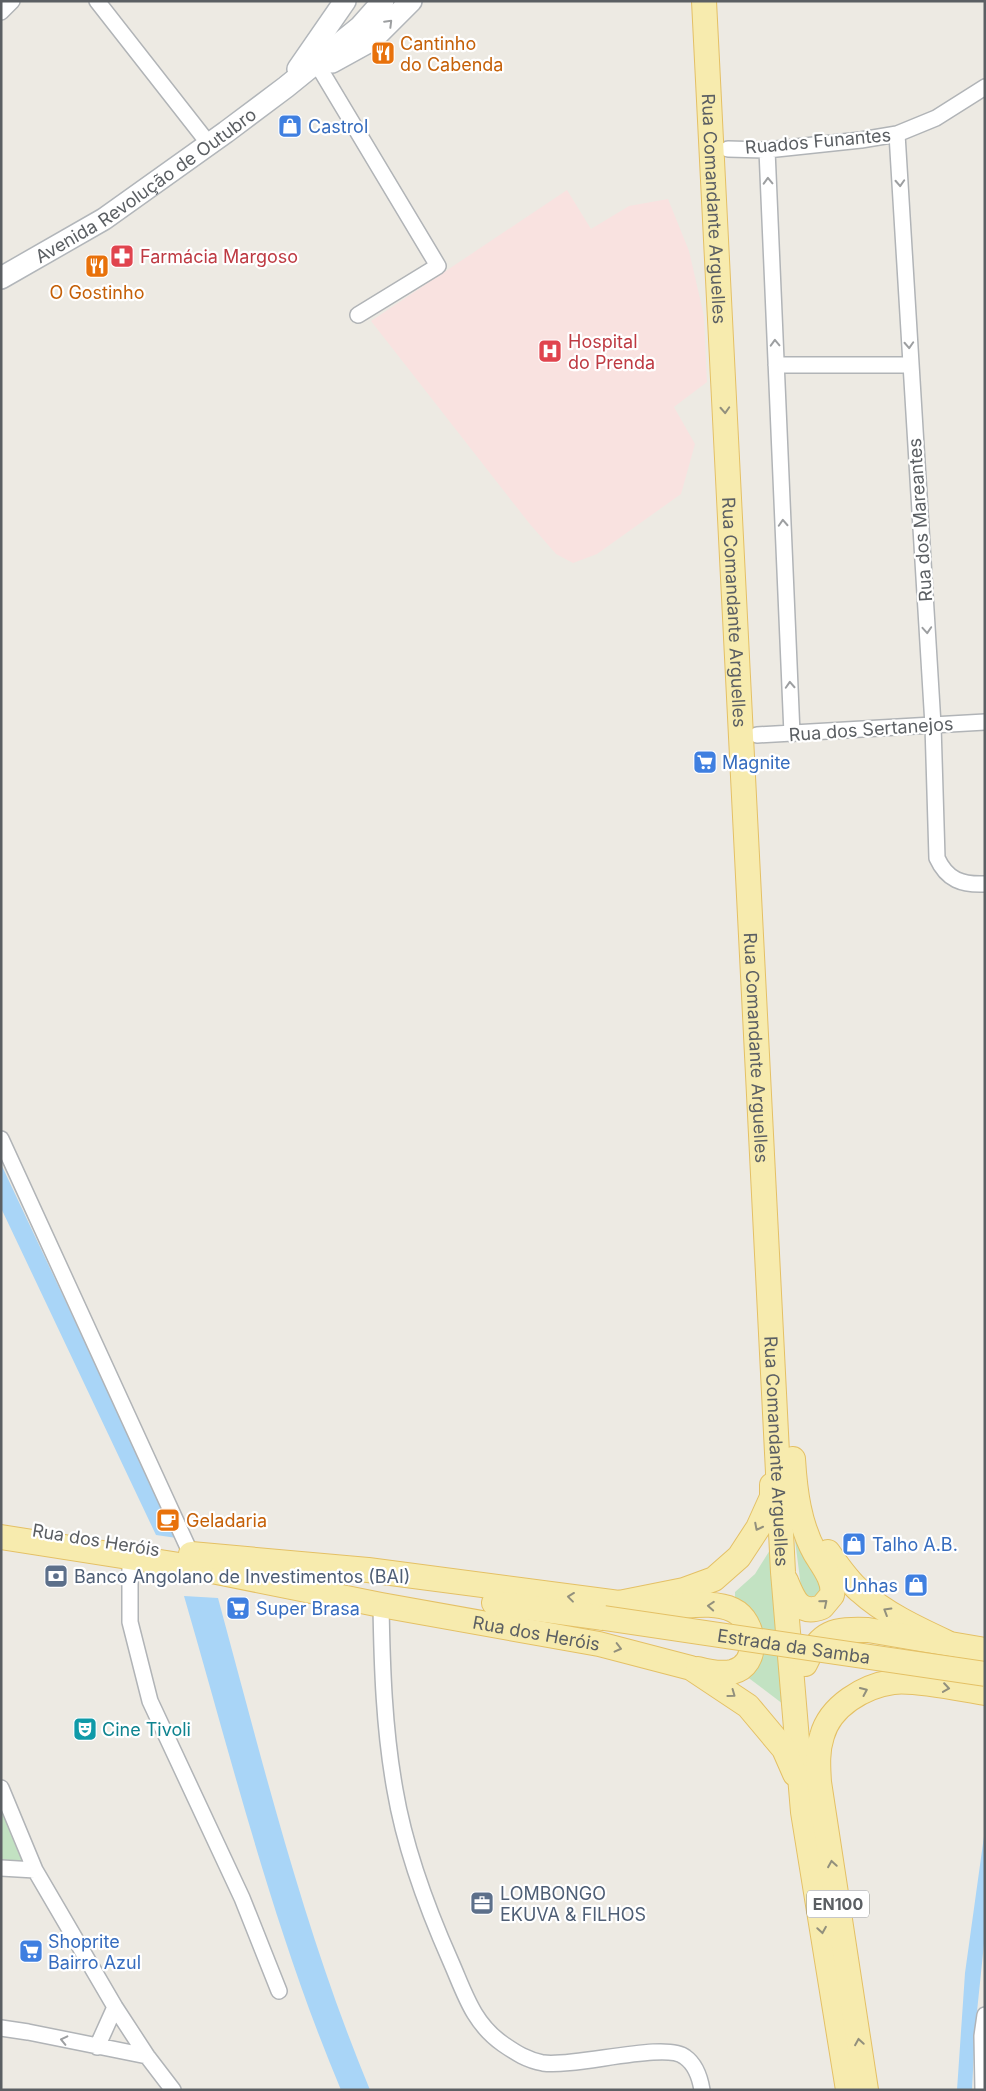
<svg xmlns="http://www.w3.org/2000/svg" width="986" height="2091" font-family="Inter,sans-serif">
<rect width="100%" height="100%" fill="#edeae3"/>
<path fill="#f9e2e0" d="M567 190 591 229 629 206 668 199 689 251 704 316 707 382 674 407 695 444 681 494 597 554 573 563 556 554 529 523 371 321Z"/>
<path fill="#c2e2c2" d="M795 1540 824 1590 816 1597 807 1596 801 1587Z
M770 1550 777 1551 783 1704 746 1676 749 1610 735 1597V1592L755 1574Z
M1 1788 35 1870 1 1868Z"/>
<path fill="#a9d5f7" d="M1 1164 177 1538 156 1535 1 1208Z
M184 1596 218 1598C263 1764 304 1931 370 2090H341C274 1931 232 1761 184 1596Z
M985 1829V1934L975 2031 972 2090H957L965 1973Z"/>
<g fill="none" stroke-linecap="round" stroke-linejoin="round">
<g stroke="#b1b4b7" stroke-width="18">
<path id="minor" d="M97 1 209 144
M1 12 12 1
M320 69 438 266 358 315
M897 134 933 725 937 858C947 880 962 885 985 884
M728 149 767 150 861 140 897 134 936 118 985 87
M767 150 792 734
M776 365H911
M757 735 985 722
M1 1139 191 1554
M130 1557V1622L150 1701 242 1898 279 1991
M381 1605C382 1667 384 1729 395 1790 405 1849 427 1908 451 1962 465 1994 473 2023 503 2044 516 2053 527 2060 543 2063 574 2068 666 2041 685 2057 695 2064 700 2078 702 2090
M1 1788 35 1870 115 2007 147 2056 173 2090
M1 1868 35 1870
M1 2028 28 2032 147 2056
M97 2047 115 2007
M983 2090 982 2036 985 2015"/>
</g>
<g stroke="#b2b6ba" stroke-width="24">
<g id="secondary">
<path d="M332 62 372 40 411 1"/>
<path d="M298 69 345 1"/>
<path id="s1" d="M1 278 104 219 226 132 286 87 360 27 383 1"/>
</g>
</g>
<g stroke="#e4c065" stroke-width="26">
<g id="primary">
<path id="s2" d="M704 1 783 1572 803 1812 848 2090"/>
<path id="s3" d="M1 1537 192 1567 381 1605 599 1644 691 1668 748 1706 784 1749 795 1774"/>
<path d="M828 1552C838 1566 847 1580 860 1591 884 1613 916 1628 946 1642"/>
<path d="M191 1554 368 1570 619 1603 684 1590 714 1579 739 1557 758 1528 772 1497V1485"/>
<path d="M786 1581C793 1598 799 1616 822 1607L832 1595C835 1580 822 1565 815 1553 799 1524 795 1491 793 1459"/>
<path d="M494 1603 604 1618"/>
<path d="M652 1607C678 1609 710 1599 733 1610 756 1621 761 1665 732 1672 721 1674 709 1672 698 1669"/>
<path d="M805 1664C820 1631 834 1629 868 1630L985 1650"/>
<path d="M866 2090 819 1782C818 1766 817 1751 822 1736 830 1706 864 1686 893 1682 916 1679 960 1689 985 1693"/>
</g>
</g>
<use href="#minor" stroke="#fff" stroke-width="15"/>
<use href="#secondary" stroke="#fff" stroke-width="21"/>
<use href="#primary" stroke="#f7ebae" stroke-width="24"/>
<g stroke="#e4c065" stroke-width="26" stroke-linecap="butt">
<g id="primary-bridge">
<path id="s4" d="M604 1618 985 1674"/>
</g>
</g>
<use href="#primary-bridge" stroke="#f7ebae" stroke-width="24"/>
</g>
<defs><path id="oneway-chevron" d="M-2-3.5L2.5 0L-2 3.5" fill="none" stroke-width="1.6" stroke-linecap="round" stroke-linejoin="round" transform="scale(1.25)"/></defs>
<g stroke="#9d9fa1">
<use href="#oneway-chevron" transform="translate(389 23) rotate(-45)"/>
<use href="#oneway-chevron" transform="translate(768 181) rotate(-92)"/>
<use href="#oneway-chevron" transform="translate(900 183) rotate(87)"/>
<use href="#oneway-chevron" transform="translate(775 343) rotate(-92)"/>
<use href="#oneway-chevron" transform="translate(909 345) rotate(87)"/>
<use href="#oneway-chevron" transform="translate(783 523) rotate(-93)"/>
<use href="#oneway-chevron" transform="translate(927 630) rotate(86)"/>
<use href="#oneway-chevron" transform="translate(790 685) rotate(-93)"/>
<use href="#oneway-chevron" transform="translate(64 2040) rotate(-167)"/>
</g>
<g stroke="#92907d">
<use href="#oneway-chevron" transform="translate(725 410) rotate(87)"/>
<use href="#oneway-chevron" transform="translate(758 1527) rotate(117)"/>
<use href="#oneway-chevron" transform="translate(571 1597) rotate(-173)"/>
<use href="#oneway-chevron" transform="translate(824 1603) rotate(-40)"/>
<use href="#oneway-chevron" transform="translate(711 1606) rotate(-176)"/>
<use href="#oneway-chevron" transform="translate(887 1611) rotate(-149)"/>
<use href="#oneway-chevron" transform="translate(618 1648) rotate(14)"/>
<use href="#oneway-chevron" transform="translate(946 1688) rotate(8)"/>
<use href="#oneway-chevron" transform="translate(864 1691) rotate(-24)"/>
<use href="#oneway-chevron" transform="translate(732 1694) rotate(36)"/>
<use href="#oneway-chevron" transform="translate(832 1864) rotate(-99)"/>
<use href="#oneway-chevron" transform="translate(822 1930) rotate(81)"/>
<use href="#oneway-chevron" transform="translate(859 2042) rotate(-99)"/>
</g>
<defs>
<g id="restaurant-square" transform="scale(1.25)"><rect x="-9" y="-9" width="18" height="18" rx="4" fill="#e8710a" stroke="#fff"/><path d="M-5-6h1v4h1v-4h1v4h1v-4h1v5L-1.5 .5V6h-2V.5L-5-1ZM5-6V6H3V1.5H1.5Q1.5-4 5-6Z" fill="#fff"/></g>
<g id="shop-square" transform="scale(1.25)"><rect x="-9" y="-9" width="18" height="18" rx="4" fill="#3f7fe0" stroke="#fff"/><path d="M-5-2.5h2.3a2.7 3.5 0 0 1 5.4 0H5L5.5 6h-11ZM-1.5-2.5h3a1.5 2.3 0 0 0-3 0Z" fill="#fff"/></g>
<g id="pharmacy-square" transform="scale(1.25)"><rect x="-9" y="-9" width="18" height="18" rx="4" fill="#e0444e" stroke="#fff"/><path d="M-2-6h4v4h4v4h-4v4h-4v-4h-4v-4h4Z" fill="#fff"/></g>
<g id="hospital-square" transform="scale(1.25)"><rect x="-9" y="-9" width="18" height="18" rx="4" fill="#e0444e" stroke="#fff"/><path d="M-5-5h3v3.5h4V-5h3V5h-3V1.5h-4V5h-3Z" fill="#fff"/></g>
<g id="supermarket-square" transform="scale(1.25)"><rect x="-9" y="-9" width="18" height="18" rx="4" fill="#3f7fe0" stroke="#fff"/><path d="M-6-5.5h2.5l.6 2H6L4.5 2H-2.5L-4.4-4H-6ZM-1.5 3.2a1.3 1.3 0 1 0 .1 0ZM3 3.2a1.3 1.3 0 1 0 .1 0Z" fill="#fff"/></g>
<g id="cafe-square" transform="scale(1.25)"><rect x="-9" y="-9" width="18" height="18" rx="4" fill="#e8710a" stroke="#fff"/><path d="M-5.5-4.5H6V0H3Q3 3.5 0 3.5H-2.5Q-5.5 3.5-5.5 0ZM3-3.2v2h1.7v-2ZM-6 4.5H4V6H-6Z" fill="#fff"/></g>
<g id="bank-square" transform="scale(1.25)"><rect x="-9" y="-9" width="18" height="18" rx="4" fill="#5c6f8a" stroke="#fff"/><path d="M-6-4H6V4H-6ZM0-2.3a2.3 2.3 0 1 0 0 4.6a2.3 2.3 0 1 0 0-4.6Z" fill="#fff"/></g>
<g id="theatre-square" transform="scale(1.25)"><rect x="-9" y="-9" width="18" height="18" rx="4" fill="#0f9aa8" stroke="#fff"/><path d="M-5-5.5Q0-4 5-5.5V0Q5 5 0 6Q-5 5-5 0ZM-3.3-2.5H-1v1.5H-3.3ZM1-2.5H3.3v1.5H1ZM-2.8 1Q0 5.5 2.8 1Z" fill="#fff"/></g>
<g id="office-square" transform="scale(1.25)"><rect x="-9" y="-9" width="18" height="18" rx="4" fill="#5c6f8a" stroke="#fff"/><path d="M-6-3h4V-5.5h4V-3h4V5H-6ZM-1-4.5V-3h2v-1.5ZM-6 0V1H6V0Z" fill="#fff"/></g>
</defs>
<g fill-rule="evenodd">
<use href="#restaurant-square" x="383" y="53"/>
<use href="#shop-square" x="290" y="126"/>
<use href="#pharmacy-square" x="122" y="256"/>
<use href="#restaurant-square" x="97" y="266"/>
<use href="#hospital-square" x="550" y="351"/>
<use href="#supermarket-square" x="705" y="762"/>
<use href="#cafe-square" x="168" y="1520"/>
<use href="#shop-square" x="854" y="1544"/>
<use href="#bank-square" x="56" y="1576"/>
<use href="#shop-square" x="916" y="1585"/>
<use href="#supermarket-square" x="238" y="1608"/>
<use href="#theatre-square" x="85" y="1729"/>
<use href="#office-square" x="482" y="1903"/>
<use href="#supermarket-square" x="31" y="1951"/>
</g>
<g text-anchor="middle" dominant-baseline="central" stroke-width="4.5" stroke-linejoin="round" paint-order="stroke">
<rect fill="#fff" stroke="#8c8f92" stroke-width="1" x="807" y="1890.5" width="62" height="27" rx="4"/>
<g font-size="16" font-weight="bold" fill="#5b5f63">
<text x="838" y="1904">EN100</text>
</g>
<g font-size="18" fill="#c56008" stroke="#fff" text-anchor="start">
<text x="400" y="43">Cantinho<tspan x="400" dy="21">do Cabenda</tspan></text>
<text x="97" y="292" text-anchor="middle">O Gostinho</text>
<text x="186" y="1520">Geladaria</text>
</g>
<g font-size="18" fill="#366cbe" stroke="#fff" text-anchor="start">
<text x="308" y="126">Castrol</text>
<text x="722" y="762">Magnite</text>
<text x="872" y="1544">Talho A.B.</text>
<text x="898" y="1585" text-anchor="end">Unhas</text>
<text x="256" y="1608">Super Brasa</text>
<text x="48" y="1941">Shoprite<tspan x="48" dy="21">Bairro Azul</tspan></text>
</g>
<g font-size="18" fill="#5b5f63" stroke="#fff">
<text transform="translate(818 141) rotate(-5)">Ruados Funantes</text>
<text stroke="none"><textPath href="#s1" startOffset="172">Avenida Revolução de Outubro</textPath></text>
<text stroke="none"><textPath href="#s2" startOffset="208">Rua Comandante Arguelles</textPath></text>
<text transform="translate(920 520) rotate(-94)">Rua dos Mareantes</text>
<text stroke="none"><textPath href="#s2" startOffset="612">Rua Comandante Arguelles</textPath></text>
<text transform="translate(871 729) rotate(-4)">Rua dos Sertanejos</text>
<text stroke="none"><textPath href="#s2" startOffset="1048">Rua Comandante Arguelles</textPath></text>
<text stroke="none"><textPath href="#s2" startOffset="1452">Rua Comandante Arguelles</textPath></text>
<text transform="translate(96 1540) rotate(9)">Rua dos Heróis</text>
<text stroke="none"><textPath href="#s3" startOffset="544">Rua dos Heróis</textPath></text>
<text stroke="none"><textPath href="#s4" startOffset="192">Estrada da Samba</textPath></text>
</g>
<g font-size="18" fill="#be3a42" stroke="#fff" text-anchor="start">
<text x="140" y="256">Farmácia Margoso</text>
<text x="568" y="341">Hospital<tspan x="568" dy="21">do Prenda</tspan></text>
</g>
<g font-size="18" fill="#4e5e75" stroke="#fff" text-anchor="start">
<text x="74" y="1576">Banco Angolano de Investimentos (BAI)</text>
<text x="500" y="1893">LOMBONGO<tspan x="500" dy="21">EKUVA &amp; FILHOS</tspan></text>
</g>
<g font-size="18" fill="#0d838f" stroke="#fff" text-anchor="start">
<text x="102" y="1729">Cine Tivoli</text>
</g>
</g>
<rect width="986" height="2091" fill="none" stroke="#5b5f63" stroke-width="5"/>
</svg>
